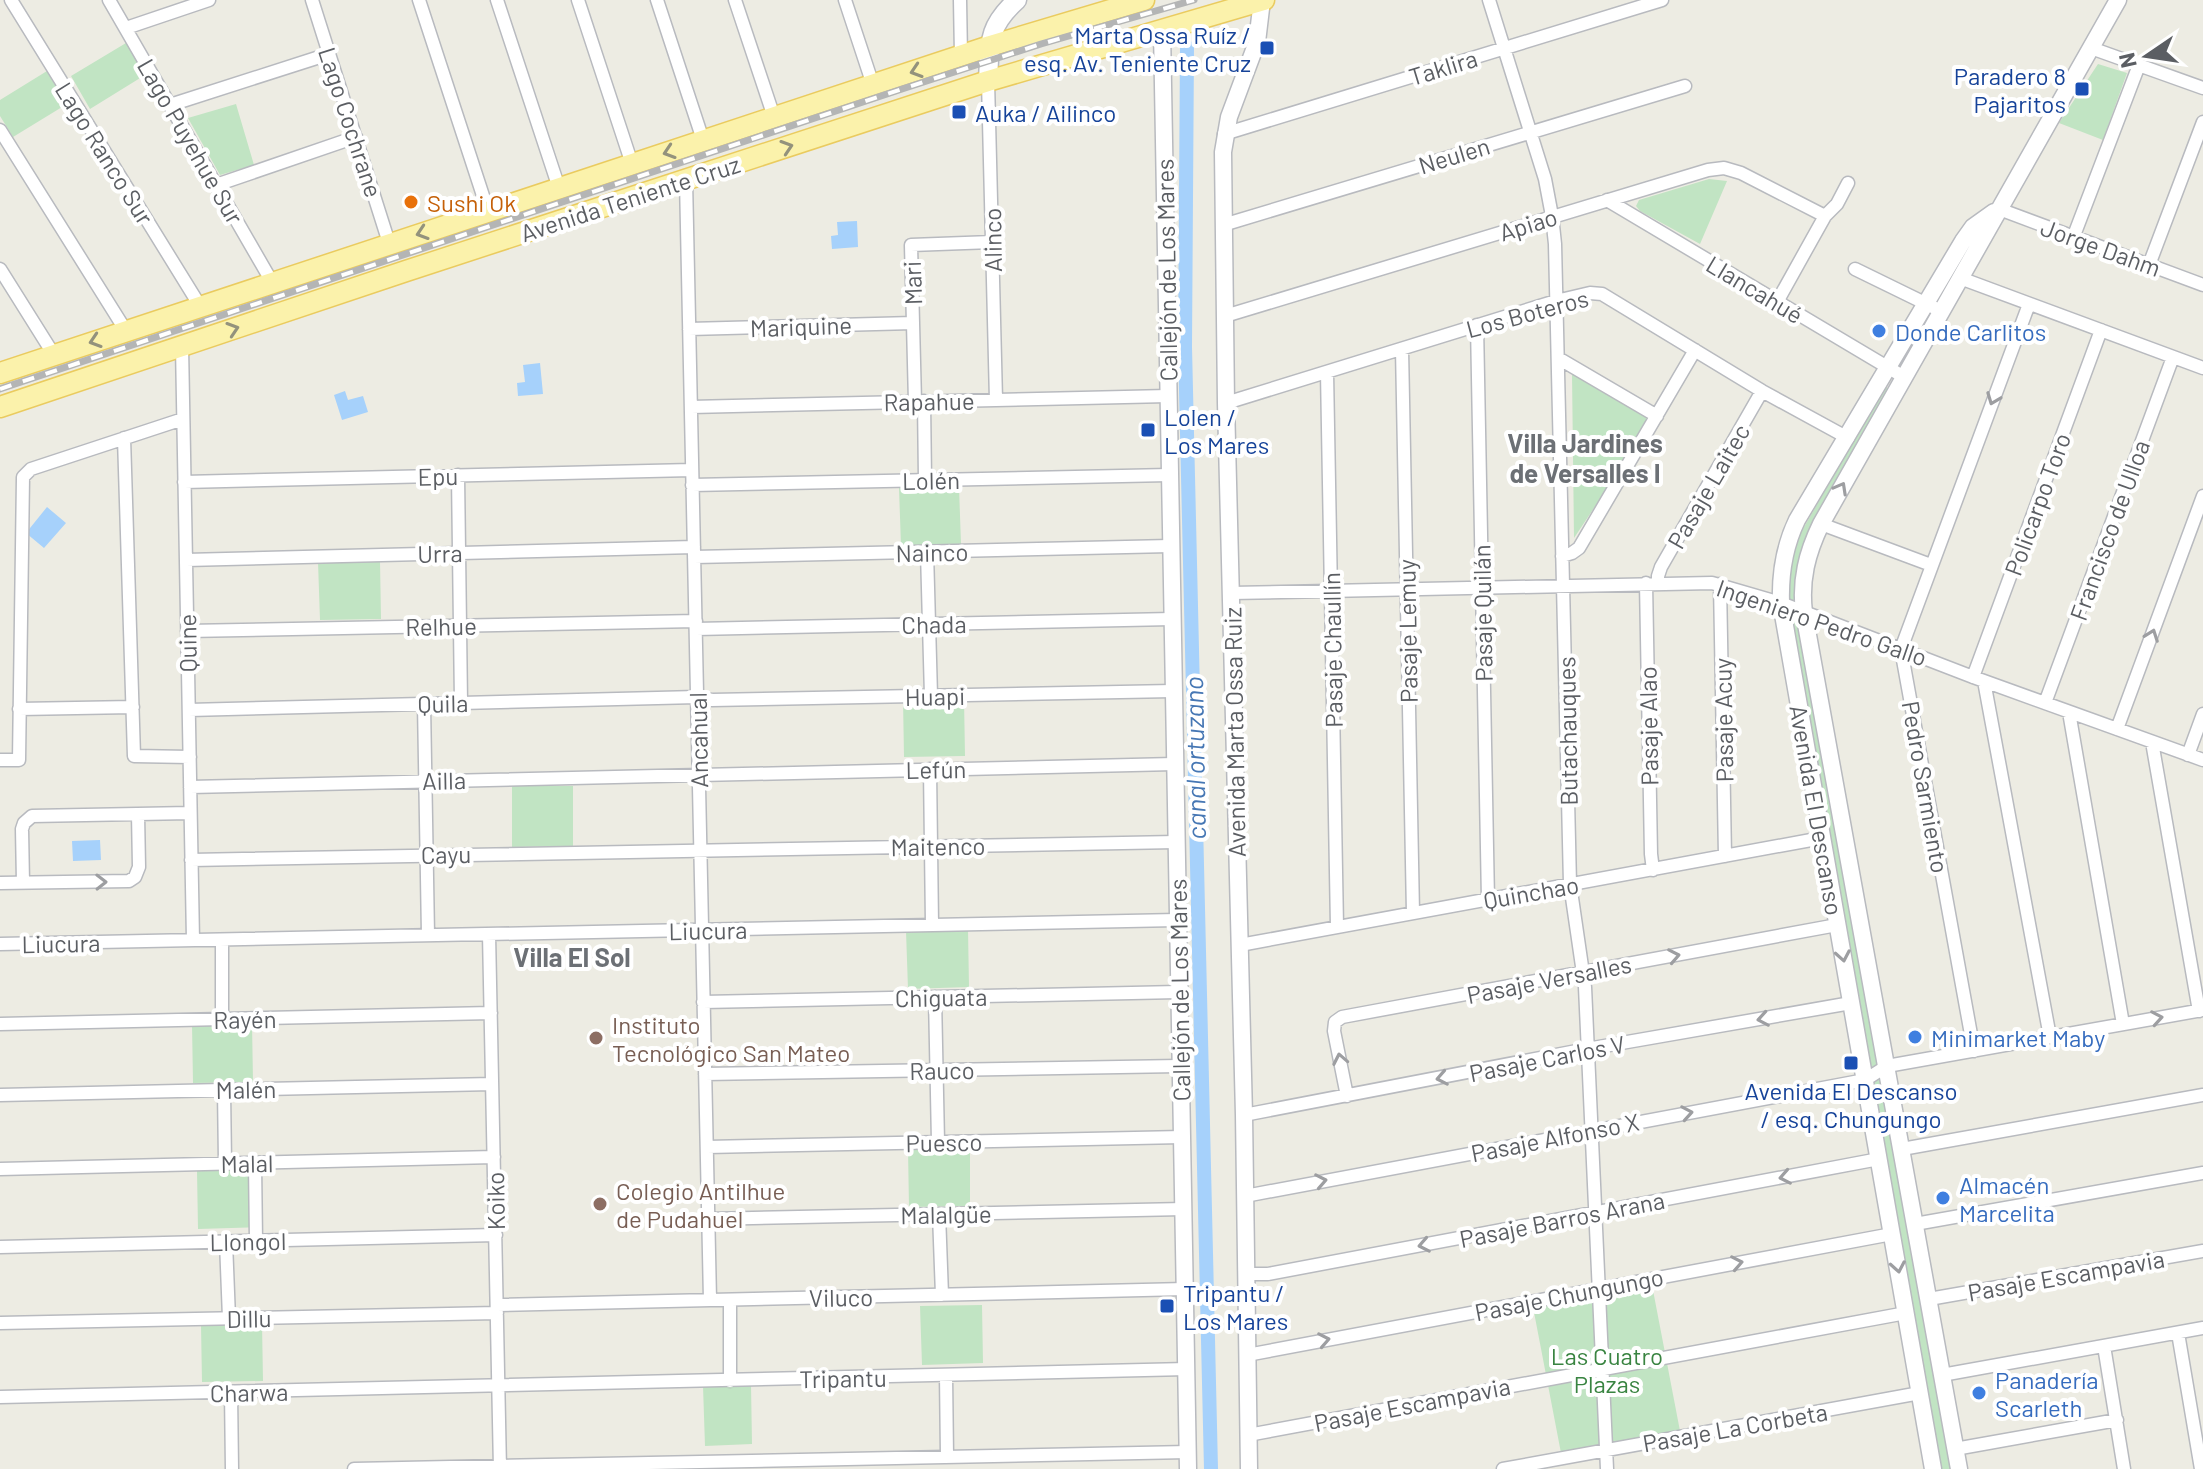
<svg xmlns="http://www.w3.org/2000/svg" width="2203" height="1469" font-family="Barlow,sans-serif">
<rect width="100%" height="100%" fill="#edece3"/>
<path fill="#c1e4c3" d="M126 43 145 75 90 109 71 76Z
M2098 64 2127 73 2103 140 2059 123Z
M47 71 67 104 13 137 0 116V100Z
M236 104 254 165 220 175 188 118Z
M1709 179 1727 181 1700 244 1640 211 1636 206 1639 200Z
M1572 374 1652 421 1574 538Z
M1885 386 1891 391 1812 533 1797 603 1787 597 1786 574 1796 541Z
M959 487 961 544 901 546 899 488Z
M380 561 381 619 320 620 318 562Z
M1793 619 1803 622 1952 1469H1942Z
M964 698 965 756 904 757 903 699Z
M512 786H573V846L512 847Z
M968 929 969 987 908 989 906 931Z
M252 1023 253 1082 193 1083 192 1024Z
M970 1149V1206L909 1207 908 1150Z
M258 1169 260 1227 198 1229 197 1171Z
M1652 1285 1680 1431 1561 1453 1533 1307Z
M982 1305 983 1363 922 1365 920 1306Z
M262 1323 263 1381 202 1382 201 1325Z
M751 1385 752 1444 705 1446 703 1386Z"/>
<path fill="#a6d1fb" d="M857 221 858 247 832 249 831 236 838 235 837 222Z
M540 363 543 394 518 396 517 383 525 382 523 365Z
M345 391 348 400 363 396 368 412 342 420 334 395Z
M47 507 66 523 44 548 26 533Z
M100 840 101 860 73 861 72 841Z"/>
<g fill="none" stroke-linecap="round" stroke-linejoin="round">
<path stroke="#a6d1fb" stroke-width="14" d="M1187 47 1185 347 1211 1469"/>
<g stroke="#b8babf" stroke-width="15">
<path id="minor" d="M11 0 200 306
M109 0 272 282
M312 0 389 243
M419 0 488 211
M497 0 559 188
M578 0 632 164
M657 0 703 140
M735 0 774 117
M845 0 873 85
M960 0 961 56
M1489 0 1545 179 1552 216 1555 244 1570 884 1585 987 1607 1469
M126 28 209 0
M2091 48 2203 88
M988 81 996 400
M170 105 329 54
M0 130 126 331
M1224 134 1662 0
M686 180 710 1300
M216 185 356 137
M1607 200 1904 377
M1999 209 2203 285
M1223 225 1685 86
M2073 238 2139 65
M2149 265 2203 122
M0 269 54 355
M1855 269 1941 311
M1960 278 2203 368
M1777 302 1825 216 1837 204 1848 183
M1225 316 1708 170 1724 168 1741 173 1825 216
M1477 325 1488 900
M689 329 913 323
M182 346 193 940
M1402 349 1413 913
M1558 358 1657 416
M1327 372 1337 927
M924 401 925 480
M915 402 911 245 992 242
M1226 403 1556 301 1590 293 1602 294 1762 391 1848 438
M691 407 1168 396
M124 438 134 756 190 757
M458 475 461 703
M184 482 692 470
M692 485 1169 475
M1821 524 1931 565
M927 552 931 696
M1562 556 1572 553 1579 548 1695 350
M694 557 1170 546
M186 560 694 547
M1646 583 1651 854 1653 870
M1658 583V576L1661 567 1762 391
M1720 584 1725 856
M1231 593 1712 583 1781 603 1973 677 2203 760
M696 629 1172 619
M187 631 696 621
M1973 677 2101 330
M1984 681 2050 1037
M2045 703 2173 357
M424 704 428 935
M19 709 133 707
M189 710 697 697 712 700 1173 691
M2069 712 2123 1024
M2117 729 2203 496
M2152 742 2199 1011
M2188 755 2203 714
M0 760H19L23 477 31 469 183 419
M930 769 932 925
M190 787 1174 764
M191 860 1176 842
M0 883 129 881 135 877 139 867 138 814
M23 883 22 829 24 823 32 816 190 813
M489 934 500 1469
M222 940V1019
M0 944 1177 920
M1240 945 1822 838
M935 997 938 1142
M703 1002 1178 992
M0 1024 491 1013
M1974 1051 1901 649 2029 304
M705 1074 1179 1066
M224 1090 225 1163
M0 1095 492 1084
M1347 1096 1334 1031 1335 1022 1342 1017 1837 925
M1244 1115 1587 1049 1851 1003
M707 1147 1182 1137
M1902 1149 2203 1095
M255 1163 256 1241
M0 1169 494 1157
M1245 1196 1865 1080 1887 1066 2203 1010
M939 1214 942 1295
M708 1219 1184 1209
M1915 1224 2203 1173
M226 1242 229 1318
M0 1247 496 1235
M1246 1274H1268L1879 1159
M1929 1299 2203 1251
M730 1300V1381
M497 1305 1185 1289
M0 1323 497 1313
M2178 1333 2201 1469
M2104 1346 2124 1469
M1247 1355 1892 1234
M946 1375 947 1457
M1942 1375 2203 1328
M231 1392 232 1469
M0 1397 1187 1369
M1248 1435 1906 1313
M1955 1449 2117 1420
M354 1469 1188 1452
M1503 1469 1920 1393"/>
</g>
<g stroke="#b8babf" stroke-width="19">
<path id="tertiary" d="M1162 30 1188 1469
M1249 1469 1244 1115 1226 403 1223 152 1229 117 1257 42 1262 0
M1933 1469 1781 603C1780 574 1784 547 1797 520L1963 241 1973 227 1994 212
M1959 1469 1804 613C1800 580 1807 553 1821 524L2118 0"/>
</g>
<g stroke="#b9bbc1" stroke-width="21">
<path id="secondary" d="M988 81C990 43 987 27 1017 0"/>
</g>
<g stroke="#eacb5f" stroke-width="23">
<path id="primary" d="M0 373 990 46 1144 0
M0 407 406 271 988 81 1264 0"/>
</g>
<use href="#minor" stroke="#fff" stroke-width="12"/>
<use href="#tertiary" stroke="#fff" stroke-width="16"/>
<use href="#secondary" stroke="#fff" stroke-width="18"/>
<use href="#primary" stroke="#fbf2ab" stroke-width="20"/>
<g stroke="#b4b5b5" stroke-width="7">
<path id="rail" d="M0 389 902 89 1041 44 1194 0"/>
</g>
<use href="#rail" stroke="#fff" stroke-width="4" stroke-dasharray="12" stroke-linecap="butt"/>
</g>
<defs><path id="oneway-chevron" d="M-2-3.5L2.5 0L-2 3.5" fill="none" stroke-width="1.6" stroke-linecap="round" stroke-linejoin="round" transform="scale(2)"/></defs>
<g stroke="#93927c">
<use href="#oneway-chevron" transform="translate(916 71) rotate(162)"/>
<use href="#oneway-chevron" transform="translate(787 147) rotate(-18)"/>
<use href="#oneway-chevron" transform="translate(669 152) rotate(162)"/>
<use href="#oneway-chevron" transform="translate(422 233) rotate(162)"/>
<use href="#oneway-chevron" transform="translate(233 329) rotate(-18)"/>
<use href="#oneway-chevron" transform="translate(95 341) rotate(162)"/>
</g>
<g stroke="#9d9ea1">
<use href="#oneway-chevron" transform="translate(1993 399) rotate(111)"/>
<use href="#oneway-chevron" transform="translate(1841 488) rotate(-61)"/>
<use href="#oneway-chevron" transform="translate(2152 635) rotate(-70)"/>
<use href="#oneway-chevron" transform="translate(101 882) rotate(-1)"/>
<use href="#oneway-chevron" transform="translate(1674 956) rotate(-11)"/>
<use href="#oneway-chevron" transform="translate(1843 956) rotate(80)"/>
<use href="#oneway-chevron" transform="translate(2157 1018) rotate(-10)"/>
<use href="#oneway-chevron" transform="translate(1763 1019) rotate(170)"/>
<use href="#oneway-chevron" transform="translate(1340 1059) rotate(-101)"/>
<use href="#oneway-chevron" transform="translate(1442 1078) rotate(169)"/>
<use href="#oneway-chevron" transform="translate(1687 1113) rotate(-10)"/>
<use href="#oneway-chevron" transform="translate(1785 1177) rotate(169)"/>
<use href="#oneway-chevron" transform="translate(1321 1181) rotate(-11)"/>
<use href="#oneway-chevron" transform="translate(1424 1245) rotate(169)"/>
<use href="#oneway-chevron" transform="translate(1737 1263) rotate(-11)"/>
<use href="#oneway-chevron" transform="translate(1898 1267) rotate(80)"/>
<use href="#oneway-chevron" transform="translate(1324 1340) rotate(-11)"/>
</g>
<g fill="#1a4fb4" stroke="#fff" stroke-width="3">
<rect x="1259" y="40" width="16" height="16" rx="4"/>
<rect x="2074" y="81" width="16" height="16" rx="4"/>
<rect x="951" y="104" width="16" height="16" rx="4"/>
<rect x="1140" y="422" width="16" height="16" rx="4"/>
<rect x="1843" y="1055" width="16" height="16" rx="4"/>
<rect x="1159" y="1298" width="16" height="16" rx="4"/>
</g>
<circle fill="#e8710a" stroke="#fff" stroke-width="3" cx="411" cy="202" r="8"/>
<g fill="#3f7fe0" stroke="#fff" stroke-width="3">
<circle cx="1879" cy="331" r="8"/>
<circle cx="1915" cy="1037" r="8"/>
<circle cx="1943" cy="1198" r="8"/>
<circle cx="1979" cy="1393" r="8"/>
</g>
<g fill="#8d6e63" stroke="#fff" stroke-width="3">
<circle cx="596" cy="1038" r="8"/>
<circle cx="600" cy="1204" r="8"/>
</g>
<g text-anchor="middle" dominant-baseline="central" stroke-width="8" stroke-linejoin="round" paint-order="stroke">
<g font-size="24" fill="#164399" stroke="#fff" text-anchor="start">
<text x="1251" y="34" text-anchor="end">Marta Ossa Ruíz /<tspan x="1251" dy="28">esq. Av. Teniente Cruz</tspan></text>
<text x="2066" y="75" text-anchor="end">Paradero 8<tspan x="2066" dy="28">Pajaritos</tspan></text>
<text x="975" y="112">Auka / Ailinco</text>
<text x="1164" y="416">Lolen /<tspan x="1164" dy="28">Los Mares</tspan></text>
<text x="1851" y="1090" text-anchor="middle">Avenida El Descanso<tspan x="1851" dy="28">/ esq. Chungungo</tspan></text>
<text x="1183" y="1292">Tripantu /<tspan x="1183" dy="28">Los Mares</tspan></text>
</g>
<g font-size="24" fill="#5b5e63" stroke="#fff">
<text transform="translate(1443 67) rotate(-17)">Taklira</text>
<text transform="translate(351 122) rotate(72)">Lago Cochrane</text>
<text transform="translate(191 141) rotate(60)">Lago Puyehue Sur</text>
<text transform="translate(105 153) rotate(58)">Lago Ranco Sur</text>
<text transform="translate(1454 155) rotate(-17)">Neulen</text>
<text transform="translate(630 198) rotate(-18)">Avenida Teniente Cruz</text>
<text transform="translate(1528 224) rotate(-17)">Apiao</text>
<text transform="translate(992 240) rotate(-91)">Alinco</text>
<text transform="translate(2101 247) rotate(20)">Jorge Dahm</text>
<text transform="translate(1166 270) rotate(-91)">Callejón de Los Mares</text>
<text transform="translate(912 283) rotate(-92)">Mari</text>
<text transform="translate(1755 289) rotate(31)">Llancahué</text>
<text transform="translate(1527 313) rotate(-15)">Los Boteros</text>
<text transform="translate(801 326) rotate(-2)">Mariquine</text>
<text transform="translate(929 401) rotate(-1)">Rapahue</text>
<text transform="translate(438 476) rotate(-1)">Epu</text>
<text transform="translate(931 480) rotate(-1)">Lolén</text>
<text transform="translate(1708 486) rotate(-60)">Pasaje Laitec</text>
<text transform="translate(2037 504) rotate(-70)">Policarpo Toro</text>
<text transform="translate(2109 530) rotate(-70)">Francisco de Ulloa</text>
<text transform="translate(932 552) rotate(-1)">Nainco</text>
<text transform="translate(440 553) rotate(-1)">Urra</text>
<text transform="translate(1482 613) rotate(-91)">Pasaje Quilán</text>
<text transform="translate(1822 622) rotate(19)">Ingeniero Pedro Gallo</text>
<text transform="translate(934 624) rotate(-1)">Chada</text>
<text transform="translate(441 626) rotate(-1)">Relhue</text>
<text transform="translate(1407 631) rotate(-91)">Pasaje Lemuy</text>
<text transform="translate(187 643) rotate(-91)">Quine</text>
<text transform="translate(1332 650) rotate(-91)">Pasaje Chaullín</text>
<text transform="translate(935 696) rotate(-1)">Huapi</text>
<text transform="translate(443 703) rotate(-1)">Quila</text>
<text transform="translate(1723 720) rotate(-91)">Pasaje Acuy</text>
<text transform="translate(1648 726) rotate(-91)">Pasaje Alao</text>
<text transform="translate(1567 731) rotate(-91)">Butachauques</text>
<text transform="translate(1234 732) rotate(-91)">Avenida Marta Ossa Ruiz</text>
<text transform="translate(698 740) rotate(-91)">Ancahual</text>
<text transform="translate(936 769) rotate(-1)">Lefún</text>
<text transform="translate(444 780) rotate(-1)">Ailla</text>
<text transform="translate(1926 787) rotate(80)">Pedro Sarmiento</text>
<text transform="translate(1817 810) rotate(80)">Avenida El Descanso</text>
<text transform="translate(938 846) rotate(-1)">Maitenco</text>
<text transform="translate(446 854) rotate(-1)">Cayu</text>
<text transform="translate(1531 892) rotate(-10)">Quinchao</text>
<text transform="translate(708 930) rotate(-1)">Liucura</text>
<text transform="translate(61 943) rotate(-1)">Liucura</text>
<text transform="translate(1549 979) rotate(-11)">Pasaje Versalles</text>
<text transform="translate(1179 990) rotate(-91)">Callejón de Los Mares</text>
<text transform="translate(941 997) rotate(-1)">Chiguata</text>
<text transform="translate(245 1019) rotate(-1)">Rayén</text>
<text transform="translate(1547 1058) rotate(-11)">Pasaje Carlos V</text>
<text transform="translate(942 1070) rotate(-1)">Rauco</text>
<text transform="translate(246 1089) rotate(-1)">Malén</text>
<text transform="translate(1555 1137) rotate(-11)">Pasaje Alfonso X</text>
<text transform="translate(944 1142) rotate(-1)">Puesco</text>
<text transform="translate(247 1163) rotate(-1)">Malal</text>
<text transform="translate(495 1201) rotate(-91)">Koiko</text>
<text transform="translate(946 1214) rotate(-1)">Malalgüe</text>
<text transform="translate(1562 1219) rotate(-11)">Pasaje Barros Arana</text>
<text transform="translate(248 1241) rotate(-1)">Llongol</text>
<text transform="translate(2066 1275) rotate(-10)">Pasaje Escampavia</text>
<text transform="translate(1569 1294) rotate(-11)">Pasaje Chungungo</text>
<text transform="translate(841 1297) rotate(-1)">Viluco</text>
<text transform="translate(249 1318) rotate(-1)">Dillu</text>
<text transform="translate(843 1378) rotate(-1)">Tripantu</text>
<text transform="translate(249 1392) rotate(-1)">Charwa</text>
<text transform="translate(1412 1404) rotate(-11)">Pasaje Escampavia</text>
<text transform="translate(1735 1427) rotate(-10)">Pasaje La Corbeta</text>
</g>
<g font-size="24" fill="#c56008" stroke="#fff" text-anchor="start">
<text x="427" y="202">Sushi Ok</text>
</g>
<g font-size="24" fill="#366cbe" stroke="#fff" text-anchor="start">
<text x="1895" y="331">Donde Carlitos</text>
<text x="1931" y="1037">Minimarket Maby</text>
<text x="1959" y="1184">Almacén<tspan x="1959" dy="28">Marcelita</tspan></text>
<text x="1995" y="1379">Panadería<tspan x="1995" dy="28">Scarleth</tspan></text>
</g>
<g font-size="24" fill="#785e54" stroke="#fff" text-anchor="start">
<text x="612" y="1024">Instituto<tspan x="612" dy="28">Tecnológico San Mateo</tspan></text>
<text x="616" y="1190">Colegio Antilhue<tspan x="616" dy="28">de Pudahuel</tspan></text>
</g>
<g font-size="24" fill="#398441" stroke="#fff">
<text x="1607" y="1355">Las Cuatro<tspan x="1607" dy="28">Plazas</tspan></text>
</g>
<g font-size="26" font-weight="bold" fill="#6c7075" stroke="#fff">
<text x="1585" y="442">Villa Jardines<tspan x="1585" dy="30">de Versalles I</tspan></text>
<text x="572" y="956">Villa El Sol</text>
</g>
<g font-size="26" font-style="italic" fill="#4677b4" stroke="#fff">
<text transform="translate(1194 758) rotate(-91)">canal ortuzano</text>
</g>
</g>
<g transform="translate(2147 56) rotate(257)" stroke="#ffffff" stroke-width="6" paint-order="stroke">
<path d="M0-6L14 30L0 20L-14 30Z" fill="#5b5e63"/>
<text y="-12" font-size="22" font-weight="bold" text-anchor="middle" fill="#5b5e63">N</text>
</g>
</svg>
